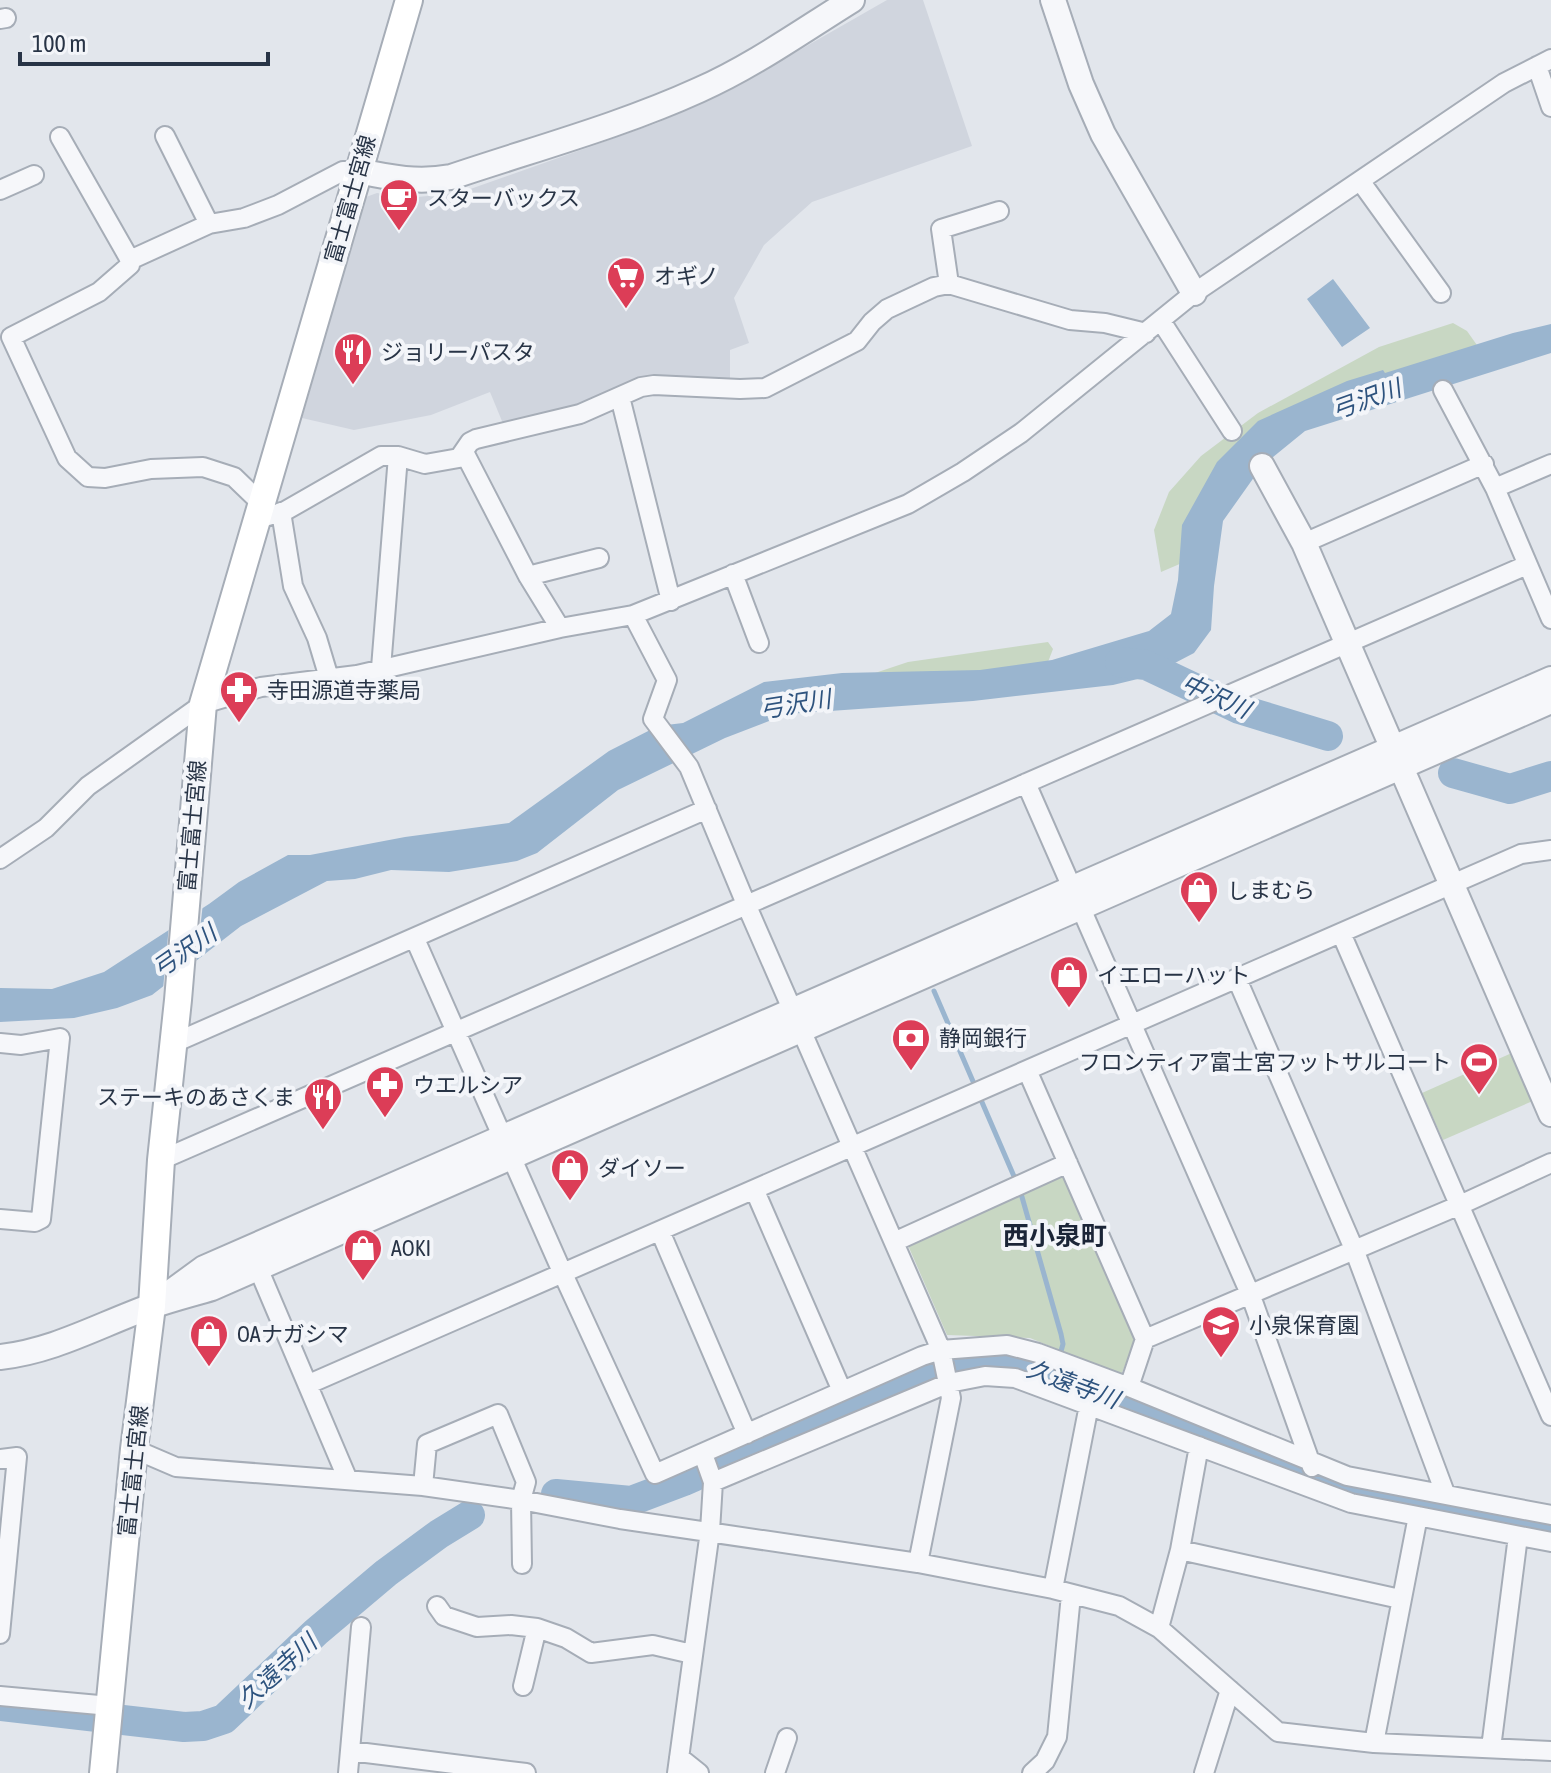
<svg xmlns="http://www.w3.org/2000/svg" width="1551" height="1773" font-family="'Asap Condensed','Noto Sans JP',sans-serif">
<rect width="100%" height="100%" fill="#e2e6ec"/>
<path fill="#d0d5de" d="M887 0H923L972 146 812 202 764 245 734 298 749 343 730 350V382L649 379 566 413 504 426 490 392 431 415 354 430 302 418 366 197 377 193 407 198 459 193 657 123 728 91Z"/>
<path fill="#c8d7c3" d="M1453 323 1467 331 1479 348 1277 426 1182 563 1161 572 1154 530 1169 492 1201 456 1258 413 1379 347Z
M1048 642 1053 649 1048 662 1022 676 869 675 908 662Z
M1514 1052 1535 1100 1443 1140 1422 1093Z
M1064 1175 1135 1341 1121 1375 1030 1338 947 1335 907 1243Z"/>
<path fill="#9ab5cf" d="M1333 279 1370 328 1342 347 1307 299Z
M1551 324V353L1305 431 1262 466 1223 521 1214 586 1211 630 1194 653 1150 676 1113 685 973 701 787 714 725 738 618 790 537 853 517 861 449 872 391 870 355 879 327 881 241 926 152 995 117 1008 74 1018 0 1022V988L52 989 104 972 209 904 239 882 288 855H310L405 837 509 823 609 751 658 726 683 723 764 682 842 673 980 670 1052 660 1149 631 1171 614 1178 580 1182 525 1217 462 1258 421 1347 381 1383 370 1385 373 1513 333Z
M1460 767 1513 780 1551 767V782C1507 804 1494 796 1450 783Z"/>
<path fill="#e2e6ec" d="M203 903 196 965 163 989 169 925Z"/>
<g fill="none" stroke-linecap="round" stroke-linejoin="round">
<path stroke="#9ab5cf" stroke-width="5" d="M934 991 1016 1181
M1020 1190 1061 1334 1063 1344 1060 1355
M1054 1375 1055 1371"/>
<path stroke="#9ab5cf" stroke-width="30" d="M1120 662 1146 665 1239 709 1328 736
M1453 773 1510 789 1551 776
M556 1494 631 1501 684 1481 936 1370C966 1363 995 1359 1026 1365 1051 1369 1075 1384 1099 1393 1173 1422 1244 1456 1319 1481 1394 1505 1474 1515 1551 1529
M0 1706 184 1727 203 1726 224 1719 316 1632 386 1573 439 1534 470 1515"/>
<g stroke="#a6adb7" stroke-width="22">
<path id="minor" d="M0 19 6 18
M1537 66 1551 107
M165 136 209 224
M60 137 130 260
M1361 182 1441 293
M0 190 34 175
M949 284 941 229 999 211
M1161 321 1232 431
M1443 390 1495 488 1551 619
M620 397 671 601
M464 452 528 576 560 628
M1495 488 1551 464
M261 503 234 477 203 467 151 469 105 478 88 477 67 458 11 337 99 292 130 265V260L209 224 244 218 278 205 343 171H359
M281 512 293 586 317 638 329 678
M255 520 285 511 381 456H398L425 464 459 458 470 442 476 439 580 414 641 387 654 385 740 389 765 388 857 341 872 322 887 309 934 287 949 284 1070 320 1105 323 1146 333
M1304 543 1484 464
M733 574 759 643
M528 576 599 558
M633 615 667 680 653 719 689 767 746 904 941 1350 951 1398 918 1563
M381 668 398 456
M1026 783 1251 1296 1312 1467
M0 859 46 828 88 786 203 704 261 687 357 675 560 628 633 615 908 504 963 472 1021 433 1194 293 1504 83 1551 59
M1341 933 1551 1416
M415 939 563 1274 655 1474 922 1356 941 1350 1007 1345 1038 1353 1129 1387 1347 1476 1551 1515
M1237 979 1354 1249 1445 1493
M0 1043 21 1045 60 1038 41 1219 35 1222 0 1219
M174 1043 707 809
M1027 1070 1145 1339
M161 1160 1527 565
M755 1191 842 1391
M660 1231 747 1434
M894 1242 1068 1163
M258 1268 348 1480
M309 1384 1521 854 1551 850
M1129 1387 1145 1339 1460 1205 1551 1163
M134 1449 176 1467 423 1486 521 1500 620 1519 918 1563 1053 1589 1119 1606 1159 1628 1278 1732 1374 1743 1551 1751
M0 1459 17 1457 0 1634
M713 1482 949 1383 985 1376 1015 1378 1351 1503 1551 1542
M423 1486 427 1444 498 1414 526 1482 521 1500 522 1564
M1180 1550 1400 1599
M1053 1589 1089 1405
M437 1606 444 1616 477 1627 511 1625 537 1628 566 1638 591 1653 653 1645 692 1654
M1159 1628 1180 1550 1199 1446
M523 1686 537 1628
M0 1696 110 1706
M1374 1743 1418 1516
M1491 1748 1518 1536
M350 1751 526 1773
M679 1757 699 1773
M348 1773 361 1627
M677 1773 710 1531 713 1482 703 1454
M775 1773 787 1738
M1032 1773 1045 1761 1057 1737 1071 1595
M1204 1773 1230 1690"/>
</g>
<g stroke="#a6adb7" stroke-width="28">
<path id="tertiary" d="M1053 0 1081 84 1103 134 1194 293
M359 171C391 178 419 183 451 177 534 149 620 126 699 90 753 66 802 31 852 0
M1262 466 1304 543 1551 1114
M167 1295 204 1268 1551 679
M0 1357C55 1351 101 1324 152 1306 172 1299 192 1294 212 1288L1551 701"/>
</g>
<g stroke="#a6adb7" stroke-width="30">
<path id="secondary" d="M103 1773 134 1449 152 1306 161 1160 178 1000 203 704 409 0"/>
</g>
<use href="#minor" stroke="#f6f7fa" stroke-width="18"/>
<use href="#tertiary" stroke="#f6f7fa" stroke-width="24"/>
<use href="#secondary" stroke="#fff" stroke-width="26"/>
</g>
<defs>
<g id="cafe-pin" transform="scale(2)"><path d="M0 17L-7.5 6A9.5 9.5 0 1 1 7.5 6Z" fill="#dc3d57" stroke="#f3f5f9"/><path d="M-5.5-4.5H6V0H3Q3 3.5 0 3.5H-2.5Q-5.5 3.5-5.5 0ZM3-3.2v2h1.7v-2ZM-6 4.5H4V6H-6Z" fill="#fff"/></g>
<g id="supermarket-pin" transform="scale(2)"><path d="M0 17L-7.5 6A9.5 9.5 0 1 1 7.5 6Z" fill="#dc3d57" stroke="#f3f5f9"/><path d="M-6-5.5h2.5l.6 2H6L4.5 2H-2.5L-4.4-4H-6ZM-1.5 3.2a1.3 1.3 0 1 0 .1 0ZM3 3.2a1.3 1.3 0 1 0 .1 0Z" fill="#fff"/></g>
<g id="restaurant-pin" transform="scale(2)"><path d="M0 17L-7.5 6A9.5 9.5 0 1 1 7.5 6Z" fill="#dc3d57" stroke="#f3f5f9"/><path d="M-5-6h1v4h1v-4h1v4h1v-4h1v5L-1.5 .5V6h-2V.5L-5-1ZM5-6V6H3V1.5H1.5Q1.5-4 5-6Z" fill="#fff"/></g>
<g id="pharmacy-pin" transform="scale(2)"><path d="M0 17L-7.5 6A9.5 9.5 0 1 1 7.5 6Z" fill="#dc3d57" stroke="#f3f5f9"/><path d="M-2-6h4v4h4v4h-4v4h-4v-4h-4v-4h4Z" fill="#fff"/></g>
<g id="shop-pin" transform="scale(2)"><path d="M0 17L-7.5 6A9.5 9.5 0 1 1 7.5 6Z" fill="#dc3d57" stroke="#f3f5f9"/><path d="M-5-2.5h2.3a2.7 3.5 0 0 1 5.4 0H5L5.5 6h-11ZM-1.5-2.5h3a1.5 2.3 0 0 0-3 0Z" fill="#fff"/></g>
<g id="bank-pin" transform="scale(2)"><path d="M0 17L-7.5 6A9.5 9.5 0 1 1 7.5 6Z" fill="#dc3d57" stroke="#f3f5f9"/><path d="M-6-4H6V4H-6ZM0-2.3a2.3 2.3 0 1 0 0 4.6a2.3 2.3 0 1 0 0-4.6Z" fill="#fff"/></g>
<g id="stadium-pin" transform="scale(2)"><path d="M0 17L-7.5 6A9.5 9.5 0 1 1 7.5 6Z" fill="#dc3d57" stroke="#f3f5f9"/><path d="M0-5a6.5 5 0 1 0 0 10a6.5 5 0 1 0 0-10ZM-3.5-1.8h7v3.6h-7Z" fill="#fff"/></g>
<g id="school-pin" transform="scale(2)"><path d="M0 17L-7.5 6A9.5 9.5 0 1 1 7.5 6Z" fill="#dc3d57" stroke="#f3f5f9"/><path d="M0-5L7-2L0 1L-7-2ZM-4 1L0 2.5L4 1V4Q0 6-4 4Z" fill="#fff"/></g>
</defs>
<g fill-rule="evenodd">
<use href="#cafe-pin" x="399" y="198"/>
<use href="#supermarket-pin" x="626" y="276"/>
<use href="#restaurant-pin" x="353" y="352"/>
<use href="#pharmacy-pin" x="239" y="690"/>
<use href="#shop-pin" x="1199" y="890"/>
<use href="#shop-pin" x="1069" y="975"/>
<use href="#bank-pin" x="911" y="1038"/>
<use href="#stadium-pin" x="1479" y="1062"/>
<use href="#pharmacy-pin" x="385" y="1085"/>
<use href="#restaurant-pin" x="323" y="1097"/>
<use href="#shop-pin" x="570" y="1168"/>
<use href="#shop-pin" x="363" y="1248"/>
<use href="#school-pin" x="1221" y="1325"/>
<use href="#shop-pin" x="209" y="1334"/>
</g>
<g text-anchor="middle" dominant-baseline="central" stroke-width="8" stroke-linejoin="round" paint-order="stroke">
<g font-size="22" fill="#283446" stroke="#f3f5f9" text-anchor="start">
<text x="427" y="198">スターバックス</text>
<text x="654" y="276">オギノ</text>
<text x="381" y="352">ジョリーパスタ</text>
<text x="267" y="690">寺田源道寺薬局</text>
<text x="1227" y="890">しまむら</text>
<text x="1097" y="975">イエローハット</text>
<text x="939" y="1038">静岡銀行</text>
<text x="1451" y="1062" text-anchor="end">フロンティア富士宮フットサルコート</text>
<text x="413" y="1085">ウエルシア</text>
<text x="295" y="1097" text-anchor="end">ステーキのあさくま</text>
<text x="598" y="1168">ダイソー</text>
<text x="391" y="1248">AOKI</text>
<text x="1249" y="1325">小泉保育園</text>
<text x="237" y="1334">OAナガシマ</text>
</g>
<g font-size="22" fill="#283446" stroke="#f3f5f9">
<text transform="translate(350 199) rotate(-74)">富士富士宮線</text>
<text transform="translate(192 826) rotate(-85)">富士富士宮線</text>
<text transform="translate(133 1471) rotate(-84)">富士富士宮線</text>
</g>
<g font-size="24" font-style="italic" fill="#2e537e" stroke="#f3f5f9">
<text transform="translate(1366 399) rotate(-20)">弓沢川</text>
<text transform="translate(1216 696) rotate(24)">中沢川</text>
<text transform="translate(795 704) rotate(-9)">弓沢川</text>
<text transform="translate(184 951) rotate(-35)">弓沢川</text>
<text transform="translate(1073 1384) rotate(20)">久遠寺川</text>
<text transform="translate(277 1671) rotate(-42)">久遠寺川</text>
</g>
<g font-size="26" font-weight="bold" fill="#1b2537" stroke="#f3f5f9">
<text x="1055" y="1236">西小泉町</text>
</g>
</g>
<path d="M20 52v12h248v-12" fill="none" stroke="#283446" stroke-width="4"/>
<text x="32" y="52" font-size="24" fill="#283446" stroke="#f3f5f9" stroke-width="6" paint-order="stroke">100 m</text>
</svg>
